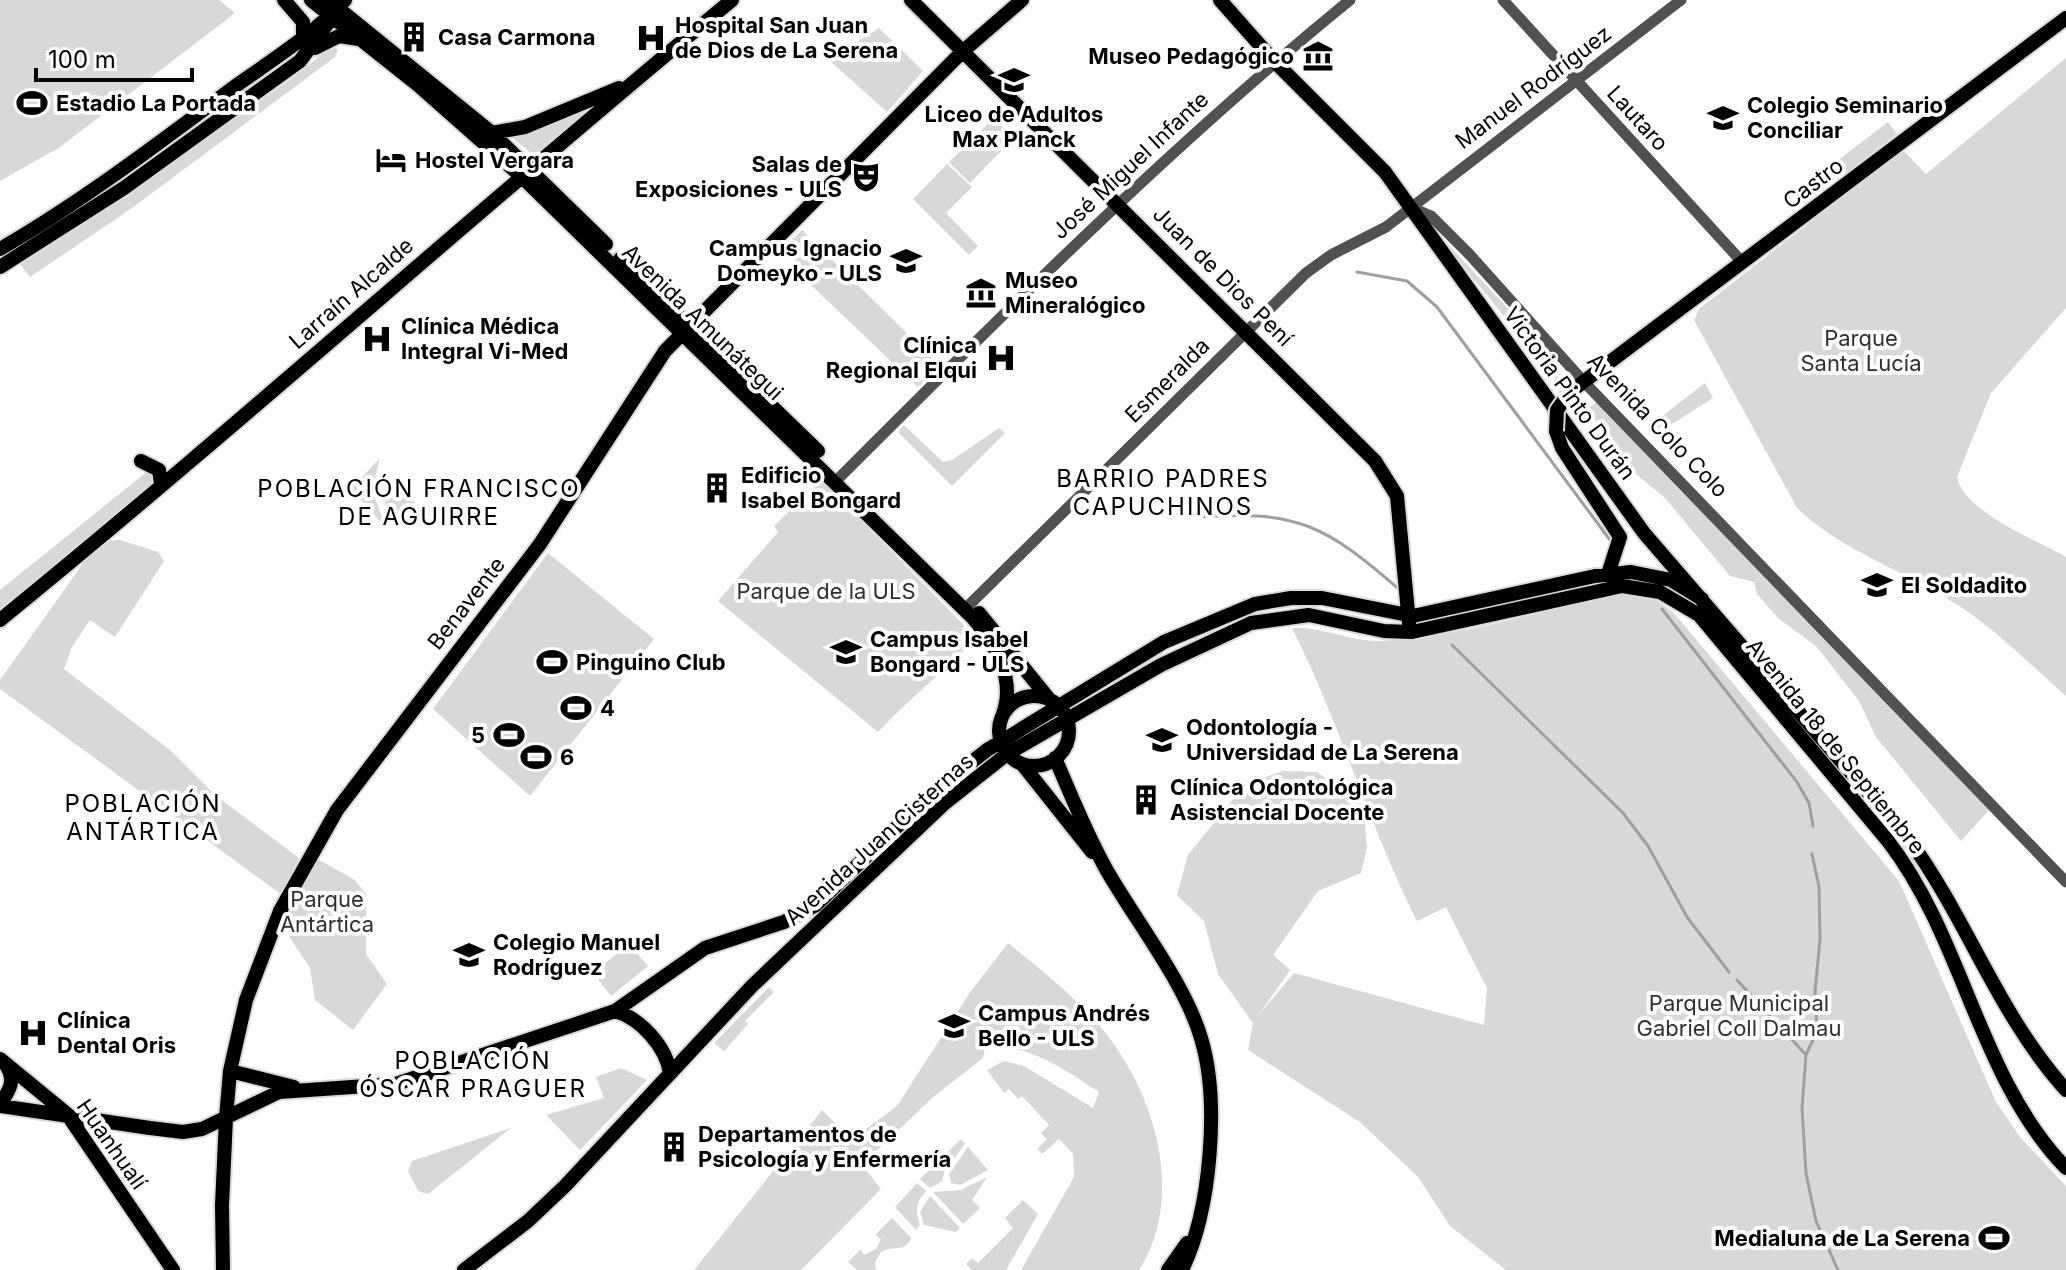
<svg xmlns="http://www.w3.org/2000/svg" width="2066" height="1270" font-family="Inter,sans-serif">
<rect width="100%" height="100%" fill="#fff"/>
<path fill="#d8d8d8" d="M0 0H219L235 13 60 147 0 181Z
M879 28 923 71 887 112 829 60Z
M332 46 338 49 335 57 132 208 30 277 19 263 123 197 295 76Z
M2066 58V308L1991 393 1957 477C1964 512 2036 540 2066 557V696C2028 663 1992 625 1948 599 1897 568 1840 549 1797 508L1694 320 1699 309 1903 150 1926 174Z
M616 92 537 158 502 129Z
M994 118 1014 138 970 183 949 162Z
M1888 122 1897 134 1842 176 1833 164Z
M947 164 972 187 946 213 978 246 969 255 913 199Z
M1427 222 1549 352 1552 368 1563 383 1561 386Z
M802 230 940 366 918 387 810 284 813 275 783 249Z
M1705 383 1713 398 1656 434 1649 426Z
M1596 402 1989 810 1961 841 1876 737 1859 701 1816 646 1778 618 1757 594 1754 582 1730 576 1665 498 1630 469 1599 423 1586 411Z
M904 425 943 462 952 460 999 428 1005 433 952 486 898 432Z
M380 458 372 490 386 528 351 489Z
M149 470 156 480 0 611V590Z
M390 478 415 503 397 521C385 508 378 495 390 478Z
M821 480 963 624 972 643C940 675 908 700 878 732L718 601 778 532 774 526Z
M120 540 158 552 164 561 115 637 90 620 72 647 64 669 170 750 215 795 299 858 282 895 0 689V680L99 541Z
M548 553 654 639 530 796 433 709Z
M1625 592 1650 596 1673 612 1899 881 1996 1102 2020 1137 2066 1186V1270H1506L1450 1226 1418 1177 1360 1122 1248 1050 1253 1023 1218 974 1204 921 1177 895 1188 855 1245 784 1283 771 1317 772 1363 805 1367 848 1361 873 1318 891 1273 955 1290 970 1258 1016 1294 973 1484 1025 1487 988 1446 907 1417 921C1369 826 1340 723 1292 628 1321 626 1348 641 1377 641 1452 639 1550 609 1625 592Z
M312 856 355 880 366 894V954L387 984 353 1030 315 1000 310 968 290 938 287 904Z
M1008 943C1039 968 1073 995 1099 1025 1154 1089 1187 1195 1139 1270H1021L1074 1177 1073 1154 1059 1139 1042 1154 1037 1149 1047 1139 1041 1133 1049 1125 1022 1096 1018 1099 1009 1089 1004 1093 987 1070 1004 1061 1024 1066 1093 1108 1099 1092C1065 1070 1027 1042 985 1048L983 1058 932 1098 862 1165 881 1189 801 1270H694L822 1110 835 1123 834 1137 858 1135 897 1106 971 991Z
M629 944 648 966 611 996 593 973Z
M769 987 774 992 745 1021 748 1024 724 1051 714 1043Z
M621 1068 647 1080 580 1150 546 1115 604 1098 596 1077Z
M511 1128 428 1194 418 1191 408 1171 412 1161Z
M961 1139 965 1144 945 1170 942 1181 930 1188 920 1179Z
M968 1147 988 1170 960 1185 951 1183 949 1174Z
M987 1177 972 1200 980 1208 963 1224 933 1192 961 1190Z
M917 1183 926 1191C915 1204 915 1210 920 1225L916 1230 895 1207Z
M930 1196 960 1228 956 1232 924 1225 920 1212Z
M1023 1200 1038 1214 1006 1270H972L966 1264 972 1258 978 1263 1013 1228 1005 1218Z
M892 1218 911 1238C904 1254 893 1244 881 1252L875 1262 876 1270H857L848 1262 861 1249 864 1255 876 1249 881 1239 875 1235Z"/>
<g fill="none" stroke-linecap="round" stroke-linejoin="round">
<path stroke="#9f9f9f" stroke-width="3" d="M1357 272 1407 281 1437 307 1610 540
M1198 517C1298 510 1325 525 1400 590
M1662 609 1797 782 1809 803 1813 826
M1452 645 1623 813 1648 846 1687 917 1729 972
M1812 854 1819 887 1820 939 1815 992 1817 1031 1806 1055 1802 1108 1806 1173 1816 1221 1838 1270
M1737 980 1806 1055"/>
<g stroke="#dbdbdb" stroke-width="18">
<path id="major" d="M284 0 303 22V36
M311 0 418 85 522 177 973 618C995 646 1016 678 1003 714
M328 0 492 133 606 244
M911 0 1375 461 1397 496 1409 623
M1220 0 1274 61 1385 172 1644 533 1910 841C1968 921 1999 1016 2066 1090
M315 48 339 36 359 39
M492 133 525 127 619 88
M0 249C81 202 155 146 230 90 269 62 313 35 345 0
M620 259 818 451
M0 267 124 188 300 61 336 12
M1570 392 2066 18
M1556 431 1562 448 1620 537 1608 574
M141 461 159 470 161 484
M979 613 1049 699
M0 620C248 418 485 203 732 0
M999 731a35 35 0 1 1 70 0a35 35 0 1 1-70 0Z
M1055 758C1071 795 1086 833 1106 869 1135 920 1185 983 1201 1038 1220 1101 1211 1210 1182 1270
M1022 764 1092 852
M615 1011C640 1018 667 1047 670 1074
M0 1059 67 1114 173 1270
M230 1071 294 1087
M0 1104C10 1090 16 1080 6 1065
M0 1106 150 1128 183 1132 202 1129 279 1092 396 1084 615 1011 705 948 784 922 816 905 931 794 987 750 1164 642 1255 604 1291 598H1322L1413 616 1595 576 1631 572 1671 580 1702 599
M223 1270 222 1205 226 1118 230 1071 246 1000 280 911 337 810 540 544 665 351 962 52 1022 0
M464 1270 528 1221 565 1186 752 986 945 803 1007 754 1161 665 1251 623 1309 615 1384 631 1412 632 1622 586 1660 592 1699 615 1888 841C1965 941 1978 1077 2066 1168
M1168 1270 1187 1243"/>
</g>
<path stroke="#515151" stroke-width="11" d="M1503 0 1743 263
M1410 207 1431 216 1470 255 1584 382 2066 882
M836 481C1002 315 1167 149 1350 0
M970 604 1306 273 1331 255 1386 227 1681 0"/>
<use href="#major" stroke="#000" stroke-width="14"/>
<g stroke="#dbdbdb" stroke-width="18" stroke-linecap="butt">
<path id="major-bridge" d="M1556 431 1557 410 1570 392"/>
</g>
<use href="#major-bridge" stroke="#000" stroke-width="14"/>
</g>
<defs>
<g id="building-bare" transform="scale(2.4)"><path d="M-4-6H4V6H1V3H-1V6H-4ZM-2.5-4.3h1.7v1.8h-1.7ZM.8-4.3h1.7v1.8H.8ZM-2.5-1h1.7V.8h-1.7ZM.8-1h1.7V.8H.8Z" fill="#000" stroke="#fff" stroke-width="2.5" paint-order="stroke"/></g>
<g id="hospital-bare" transform="scale(2.4)"><path d="M-5-5h3v3.5h4V-5h3V5h-3V1.5h-4V5h-3Z" fill="#000" stroke="#fff" stroke-width="2.5" paint-order="stroke"/></g>
<g id="museum-bare" transform="scale(2.4)"><path d="M0-6L6-3V-2H-6V-3ZM-5-1h2V3h-2ZM-1-1h2V3h-2ZM3-1h2V3H3ZM-6 4H6V6H-6Z" fill="#000" stroke="#fff" stroke-width="2.5" paint-order="stroke"/></g>
<g id="school-bare" transform="scale(2.4)"><path d="M0-5L7-2L0 1L-7-2ZM-4 1L0 2.5L4 1V4Q0 6-4 4Z" fill="#000" stroke="#fff" stroke-width="2.5" paint-order="stroke"/></g>
<g id="stadium-bare" transform="scale(2.4)"><path d="M0-5a6.5 5 0 1 0 0 10a6.5 5 0 1 0 0-10ZM-3.5-1.8h7v3.6h-7Z" fill="#000" stroke="#fff" stroke-width="2.5" paint-order="stroke"/></g>
<g id="hotel-bare" transform="scale(2.4)"><path d="M-6-4.5h1.5V1H6V5H4.5V3h-9V5H-6ZM-4 0a1.8 1.8 0 1 1 3.6 0ZM.5 0V-2.5h3Q6-2.5 6 0Z" fill="#000" stroke="#fff" stroke-width="2.5" paint-order="stroke"/></g>
<g id="theatre-bare" transform="scale(2.4)"><path d="M-5-5.5Q0-4 5-5.5V0Q5 5 0 6Q-5 5-5 0ZM-3.3-2.5H-1v1.5H-3.3ZM1-2.5H3.3v1.5H1ZM-2.8 1Q0 5.5 2.8 1Z" fill="#000" stroke="#fff" stroke-width="2.5" paint-order="stroke"/></g>
<g id="university-bare" transform="scale(2.4)"><path d="M0-5L7-2L0 1L-7-2ZM-4 1L0 2.5L4 1V4Q0 6-4 4Z" fill="#000" stroke="#fff" stroke-width="2.5" paint-order="stroke"/></g>
</defs>
<g fill-rule="evenodd">
<use href="#building-bare" x="414" y="37"/>
<use href="#hospital-bare" x="651" y="38"/>
<use href="#museum-bare" x="1318" y="56"/>
<use href="#school-bare" x="1014" y="80"/>
<use href="#stadium-bare" x="32" y="103"/>
<use href="#school-bare" x="1723" y="118"/>
<use href="#hotel-bare" x="391" y="160"/>
<use href="#theatre-bare" x="866" y="177"/>
<use href="#university-bare" x="906" y="261"/>
<use href="#museum-bare" x="981" y="293"/>
<use href="#hospital-bare" x="377" y="339"/>
<use href="#hospital-bare" x="1001" y="358"/>
<use href="#building-bare" x="717" y="488"/>
<use href="#school-bare" x="1877" y="585"/>
<use href="#university-bare" x="846" y="652"/>
<use href="#stadium-bare" x="552" y="662"/>
<use href="#stadium-bare" x="576" y="708"/>
<use href="#stadium-bare" x="509" y="735"/>
<use href="#university-bare" x="1162" y="740"/>
<use href="#stadium-bare" x="536" y="757"/>
<use href="#building-bare" x="1146" y="800"/>
<use href="#school-bare" x="469" y="955"/>
<use href="#university-bare" x="954" y="1026"/>
<use href="#hospital-bare" x="33" y="1033"/>
<use href="#building-bare" x="674" y="1147"/>
<use href="#stadium-bare" x="1994" y="1238"/>
</g>
<g text-anchor="middle" dominant-baseline="central" stroke-width="8" stroke-linejoin="round" paint-order="stroke">
<g font-size="22" font-weight="bold" fill="#000" stroke="#fff" text-anchor="start">
<text x="675" y="25">Hospital San Juan<tspan x="675" dy="25">de Dios de La Serena</tspan></text>
<text x="438" y="37">Casa Carmona</text>
<text x="1294" y="56" text-anchor="end">Museo Pedagógico</text>
<text x="56" y="103">Estadio La Portada</text>
<text x="1747" y="105">Colegio Seminario<tspan x="1747" dy="25">Conciliar</tspan></text>
<text x="1014" y="114" text-anchor="middle">Liceo de Adultos<tspan x="1014" dy="25">Max Planck</tspan></text>
<text x="415" y="160">Hostel Vergara</text>
<text x="842" y="164" text-anchor="end">Salas de<tspan x="842" dy="25">Exposiciones - ULS</tspan></text>
<text x="882" y="248" text-anchor="end">Campus Ignacio<tspan x="882" dy="25">Domeyko - ULS</tspan></text>
<text x="1005" y="280">Museo<tspan x="1005" dy="25">Mineralógico</tspan></text>
<text x="401" y="326">Clínica Médica<tspan x="401" dy="25">Integral Vi-Med</tspan></text>
<text x="977" y="345" text-anchor="end">Clínica<tspan x="977" dy="25">Regional Elqui</tspan></text>
<text x="741" y="475">Edificio<tspan x="741" dy="25">Isabel Bongard</tspan></text>
<text x="1901" y="585">El Soldadito</text>
<text x="870" y="639">Campus Isabel<tspan x="870" dy="25">Bongard - ULS</tspan></text>
<text x="576" y="662">Pinguino Club</text>
<text x="600" y="708">4</text>
<text x="1186" y="727">Odontología -<tspan x="1186" dy="25">Universidad de La Serena</tspan></text>
<text x="485" y="735" text-anchor="end">5</text>
<text x="560" y="757">6</text>
<text x="1170" y="787">Clínica Odontológica<tspan x="1170" dy="25">Asistencial Docente</tspan></text>
<text x="493" y="942">Colegio Manuel<tspan x="493" dy="25">Rodríguez</tspan></text>
<text x="978" y="1013">Campus Andrés<tspan x="978" dy="25">Bello - ULS</tspan></text>
<text x="57" y="1020">Clínica<tspan x="57" dy="25">Dental Oris</tspan></text>
<text x="698" y="1134">Departamentos de<tspan x="698" dy="25">Psicología y Enfermería</tspan></text>
<text x="1970" y="1238" text-anchor="end">Medialuna de La Serena</text>
</g>
<g font-size="22" fill="#000" stroke="#fff">
<text transform="translate(1533 87) rotate(-37)">Manuel Rodríguez</text>
<text transform="translate(1638 118) rotate(48)">Lautaro</text>
<text transform="translate(1130 165) rotate(-43)">José Miguel Infante</text>
<text transform="translate(1813 183) rotate(-37)">Castro</text>
<text transform="translate(1223 276) rotate(45)">Juan de Dios Pení</text>
<text transform="translate(351 293) rotate(-41)">Larraín Alcalde</text>
<text transform="translate(703 322) rotate(44)">Avenida Amunátegui</text>
<text transform="translate(1167 380) rotate(-45)">Esmeralda</text>
<text transform="translate(1570 393) rotate(54)">Victoria Pinto Durán</text>
<text transform="translate(1658 425) rotate(46)">Avenida Colo Colo</text>
<text transform="translate(466 603) rotate(-52)">Benavente</text>
<text transform="translate(1836 746) rotate(51)">Avenida 18 de Septiembre</text>
<text transform="translate(879 839) rotate(-42)">Avenida Juan Cisternas</text>
<text transform="translate(112 1144) rotate(55)">Huanhualí</text>
</g>
<g font-size="22" fill="#2f2f2f" stroke="#fff">
<text x="1861" y="338">Parque<tspan x="1861" dy="25">Santa Lucía</tspan></text>
<text x="826" y="591">Parque de la ULS</text>
<text x="327" y="899">Parque<tspan x="327" dy="25">Antártica</tspan></text>
<text x="1739" y="1003">Parque Municipal<tspan x="1739" dy="25">Gabriel Coll Dalmau</tspan></text>
</g>
<g font-size="24" letter-spacing="2" fill="#000" stroke="#fff">
<text x="1163" y="478">BARRIO PADRES<tspan x="1163" dy="28">CAPUCHINOS</tspan></text>
<text x="419" y="488">POBLACIÓN FRANCISCO<tspan x="419" dy="28">DE AGUIRRE</tspan></text>
<text x="143" y="803">POBLACIÓN<tspan x="143" dy="28">ANTÁRTICA</tspan></text>
<text x="473" y="1060">POBLACIÓN<tspan x="473" dy="28">ÓSCAR PRAGUER</tspan></text>
</g>
</g>
<path d="M36 68v12h156v-12" fill="none" stroke="#000000" stroke-width="4"/>
<text x="48" y="68" font-size="24" fill="#000000" stroke="#ffffff" stroke-width="6" paint-order="stroke">100 m</text>
</svg>
